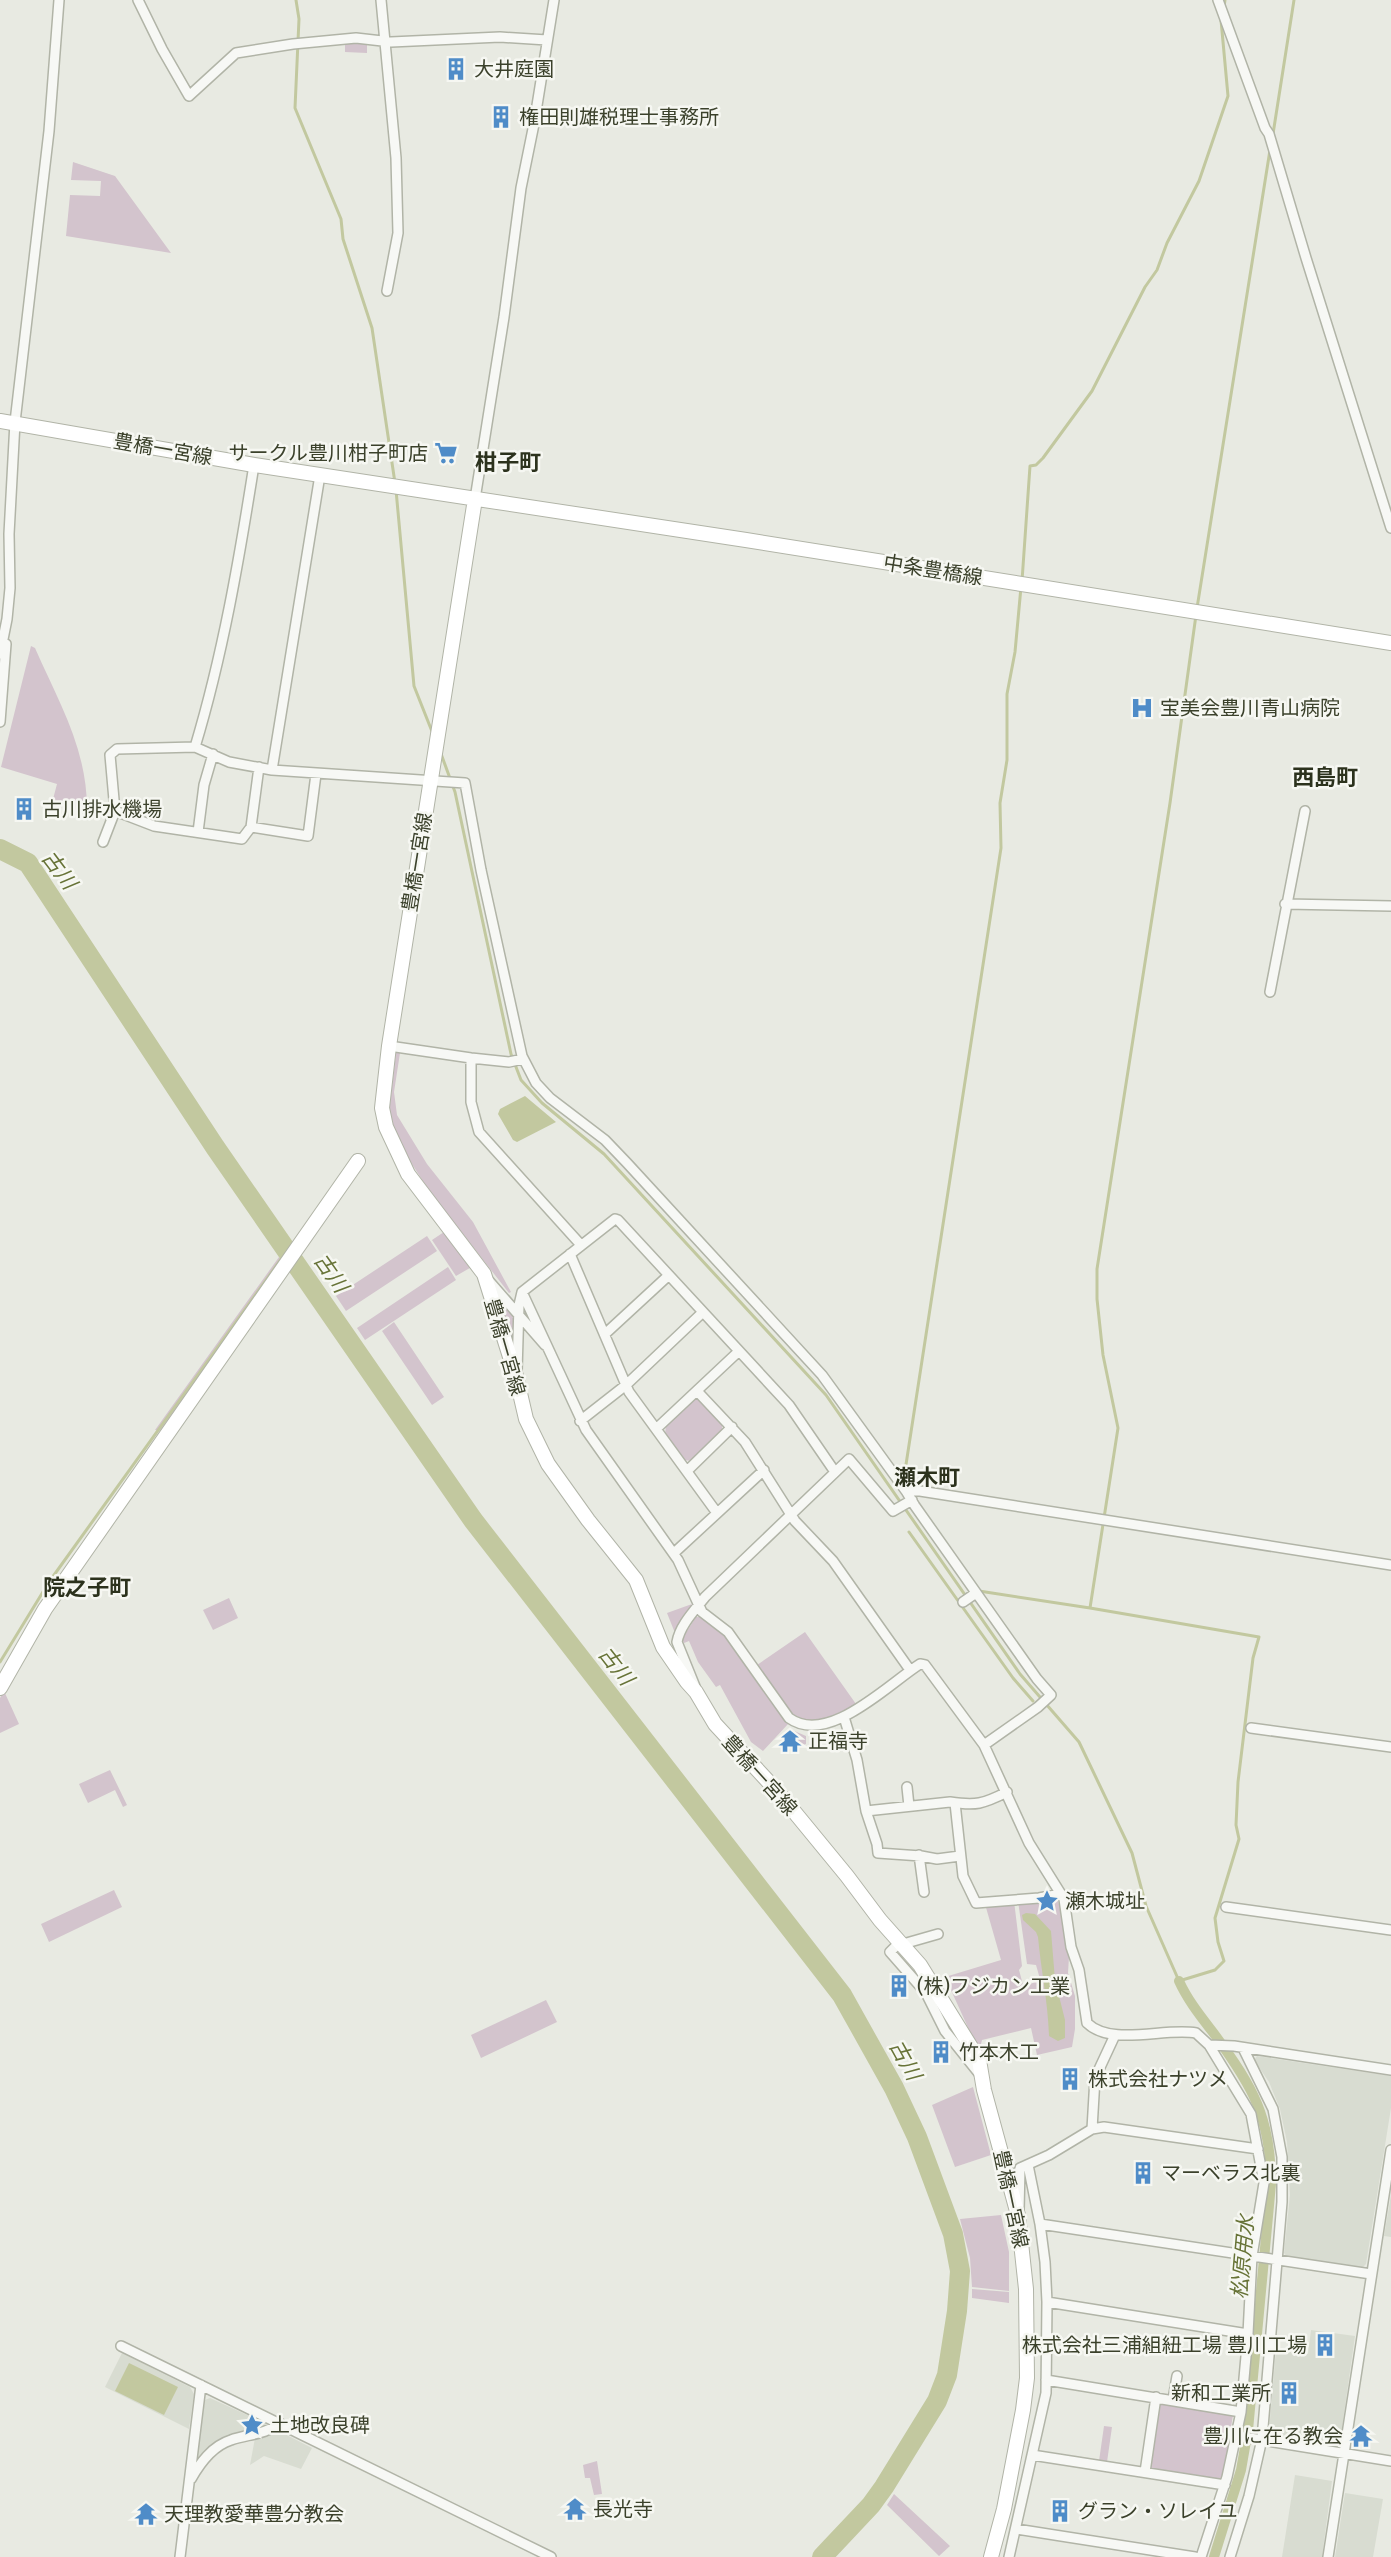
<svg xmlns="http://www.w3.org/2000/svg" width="1391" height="2557" font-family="'Fira Sans','Noto Sans JP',sans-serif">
<rect width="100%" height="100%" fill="#e8eae2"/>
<path fill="#d8dcd1" d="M1257 2056 1391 2076V2108L1366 2264 1361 2269 1288 2258 1284 2253 1290 2195 1287 2142 1280 2109 1269 2082 1254 2060Z
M1391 2195V2237L1384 2236Z
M1311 2330 1355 2336 1340 2442 1336 2445 1272 2435 1269 2431 1276 2349 1308 2354Z
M122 2353 190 2387 194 2394 189 2429 105 2387Z
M210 2398 269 2425 228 2436 217 2441 197 2460 205 2400Z
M277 2430 312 2448 301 2469 264 2456 250 2465 255 2438 272 2434Z
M1295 2475 1332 2481 1322 2557H1282Z
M1345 2493 1383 2499 1373 2557H1335Z"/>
<path fill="#d3c4cd" d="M356 42 367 45V53L345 52V44Z
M73 162 115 176 171 253 66 236 70 195 100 196 101 181 71 180Z
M31 646 35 648C60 705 88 750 87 813L52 803 57 784 1 767Z
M396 1053H400L394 1092 397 1115 427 1164 473 1222 511 1292 509 1293 430 1192 408 1158 388 1121Z
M447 1230 475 1265 456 1276 432 1240Z
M427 1236 437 1251 346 1311 336 1296Z
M279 1257 282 1261 163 1431 155 1430Z
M448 1267 456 1280 365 1340 357 1328Z
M494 1295 515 1319 514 1356Z
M394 1322 444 1397 432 1405 382 1331Z
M692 1400H701L722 1424V1433L692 1461 683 1460 665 1434 666 1426Z
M229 1598 238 1618 213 1630 203 1610Z
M692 1604 691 1606 675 1633 667 1613Z
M696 1617H700L723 1632 789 1723 763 1751 751 1742 720 1685 716 1687 698 1662 689 1641 684 1643 682 1639Z
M805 1632 856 1704C835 1718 808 1732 787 1711L757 1665Z
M4 1691 19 1724 0 1733V1698Z
M792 1730 806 1736V1744L801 1746 791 1740Z
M110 1770 127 1805 123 1807 115 1790 88 1803 79 1784Z
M114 1890 122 1907 49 1942 41 1924Z
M1057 1898 1070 1940 1068 1973 1075 1996V2029L1072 2047 1037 2055 1031 2028 982 2040 981 2044 976 2045 945 1977 1001 1960 985 1904 1014 1901 1022 1966 1019 1970 1023 1985 1027 1986 1040 1979 1036 1965 1027 1964 1018 1901Z
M546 2000 557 2022 481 2058 471 2035Z
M973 2087 991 2155 955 2167 932 2105Z
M1001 2215 1009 2252V2291L972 2287 970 2258 960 2219Z
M972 2289 1009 2292V2303L972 2298Z
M1162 2401 1230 2412 1233 2415 1223 2476 1219 2479 1152 2469 1148 2465 1158 2404Z
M1104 2426 1112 2427 1107 2462 1099 2461Z
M597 2461 602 2494 594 2495 590 2478H585L583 2465Z
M894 2494 950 2546 939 2556 887 2505Z"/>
<path fill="#c2c89f" d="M525 1096 556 1122 517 1142 513 1140 498 1114 500 1109Z
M1026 1913 1035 1914 1051 1931 1055 1980 1065 2020V2038L1058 2041 1049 2036C1048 2002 1041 1970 1038 1937L1036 1932 1023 1920 1022 1915Z
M129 2363 178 2387 164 2415 115 2391Z"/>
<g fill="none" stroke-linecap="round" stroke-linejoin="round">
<path stroke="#c2c89f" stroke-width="3" d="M296 0 299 19 295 108 341 219 343 239 372 328 395 483
M1224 7 1225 0
M1273 134 1294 0
M396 490 414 686 433 734
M1022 581 1030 466 1036 465 1043 458 1092 391 1145 287 1157 270 1167 243 1199 181 1228 96 1221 20
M1197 608 1270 150
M440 751 455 792 511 1054 521 1080 542 1103 604 1154 826 1395 1020 1674 1079 1742 1132 1853 1146 1906 1179 1981 1215 1970 1224 1961 1218 1942 1215 1918 1239 1839 1236 1825 1238 1782 1253 1658 1259 1637 1090 1608 1118 1428 1103 1355 1097 1299V1269L1170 803 1196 615
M903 1484 1001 848 1000 803 1007 760V694L1015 652 1021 587
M909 1532 1013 1678 1033 1701
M979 1591 1090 1608
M0 1662 49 1582 284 1255"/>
<path stroke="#c2c89f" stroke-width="10" d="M1179 1981C1188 2001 1202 2018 1215 2035 1253 2087 1271 2118 1271 2184L1248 2430 1241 2470 1214 2557"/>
<path stroke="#c2c89f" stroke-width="20" d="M0 849 28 863 215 1147 473 1520 842 1995 894 2088 917 2137 953 2234 960 2271 957 2311 947 2375 937 2401 884 2487 871 2505 822 2557"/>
<g stroke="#b1b4a7" stroke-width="12">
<path id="street" d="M138 0 162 49 189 96 236 53 293 44 356 38 391 42 500 37 547 40
M381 0 396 158 398 233 387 291
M1218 0 1265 128 1269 134 1306 258 1391 528
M475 499 504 317 521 188 534 124 554 0
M0 654 7 619 10 588 9 534 15 422 49 131 59 0
M0 722 6 644
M195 747C223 654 239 560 254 465
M272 770 320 475
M115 811 154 826 242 839 251 827 259 767
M251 827 308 836 316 774
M198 832 204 785 213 754
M103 842 115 811 110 755 117 749 195 747 229 762 272 770 465 783 481 870 522 1056 536 1083 550 1098 605 1140 627 1163 822 1375 906 1491 915 1506 1037 1679 1051 1695 1038 1707 984 1745
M1285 904 1391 906
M1270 992 1305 811
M389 1046 471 1058 509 1062 523 1059
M471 1058V1102L479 1132 581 1245
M570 1254 629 1392 717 1513
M489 1281 545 1345
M522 1292 586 1430 678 1560 702 1612 728 1632 789 1718C828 1746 887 1685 920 1664L925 1665 984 1745 1029 1843 1064 1899 1071 1947 1079 1970 1087 2023C1112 2047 1165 2027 1196 2033L1209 2045 1251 2114 1264 2183 1252 2256 1248 2334 1241 2412 1227 2477 1201 2557
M605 1334 669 1275
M517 1371 519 1305 522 1292 615 1219 618 1220 789 1405 835 1472
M697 1391 745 1442 795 1521 833 1561 910 1670
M580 1421 626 1385 703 1312
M656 1429 738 1352
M687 1471 732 1427
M906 1491H920L1391 1565
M674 1553 764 1470
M963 1602 976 1593
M696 1689 677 1642C680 1625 695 1610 705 1597L849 1459 893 1511 912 1500
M844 1717 857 1760 866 1811 950 1802C976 1806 983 1804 1007 1792
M1251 1728 1391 1747
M907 1787 909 1806
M955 1803 963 1876 976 1903 1039 1898 1061 1894
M866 1811 877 1844 878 1853 921 1856 937 1859 960 1856
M919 1855 924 1892
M1226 1907 1391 1930
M938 1934 896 1946 890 1952 926 1993 945 2031 981 2076
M1209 2045 1234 2046 1391 2070
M1092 2129 1104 2127 1258 2149
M1019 2210 1020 2168 1049 2155 1092 2129 1095 2078 1115 2035
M1040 2224 1371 2274
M1047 2302 1248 2334
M121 2346 551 2557
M1046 2380 1241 2412
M1173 2400 1177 2376
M1237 2436 1391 2461
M1032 2455 1225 2485
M1145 2472 1156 2397
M191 2479C200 2463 212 2446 231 2440 248 2434 265 2435 280 2423
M1016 2529 1195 2557
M180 2557 201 2385
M1009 2557 1046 2393 1047 2302 1045 2262 1040 2224 1028 2165
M1230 2557 1249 2496 1262 2439 1282 2202V2157L1273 2109 1243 2048
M1328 2557 1391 2150"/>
</g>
<g stroke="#b1b4a7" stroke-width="16">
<path id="secondary" d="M0 421 254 465 746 540 1391 643
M475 499 389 1046 382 1108 386 1127 408 1174 484 1274 516 1376 526 1419 548 1464 588 1520 636 1580 663 1647 687 1682 696 1692 715 1724 778 1792 847 1876 880 1920 920 1965 979 2060 984 2090 1018 2215 1026 2289 1027 2378 1023 2410 1004 2509 991 2557
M0 1688 45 1609 358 1161"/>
</g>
<use href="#street" stroke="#f7f8f5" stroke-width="9"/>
<use href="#secondary" stroke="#fff" stroke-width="14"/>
</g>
<defs>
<g id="building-bare" transform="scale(1.8)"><path d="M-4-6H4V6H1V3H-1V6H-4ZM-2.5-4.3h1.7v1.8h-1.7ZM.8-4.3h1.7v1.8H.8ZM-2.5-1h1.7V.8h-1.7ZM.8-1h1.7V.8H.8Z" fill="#4f8cc8" stroke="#f6f7f2" stroke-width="2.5" paint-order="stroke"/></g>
<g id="supermarket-bare" transform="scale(1.8)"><path d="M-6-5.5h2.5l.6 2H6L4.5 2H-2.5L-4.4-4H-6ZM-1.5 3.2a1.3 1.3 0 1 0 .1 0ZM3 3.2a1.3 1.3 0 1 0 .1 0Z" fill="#4f8cc8" stroke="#f6f7f2" stroke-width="2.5" paint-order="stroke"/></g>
<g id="hospital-bare" transform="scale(1.8)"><path d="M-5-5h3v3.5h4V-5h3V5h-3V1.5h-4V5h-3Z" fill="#4f8cc8" stroke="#f6f7f2" stroke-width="2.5" paint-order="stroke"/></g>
<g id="temple-bare" transform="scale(1.8)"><path d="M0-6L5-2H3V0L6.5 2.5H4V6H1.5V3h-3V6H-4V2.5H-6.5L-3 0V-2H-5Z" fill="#4f8cc8" stroke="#f6f7f2" stroke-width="2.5" paint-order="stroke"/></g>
<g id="sight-bare" transform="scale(1.8)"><path d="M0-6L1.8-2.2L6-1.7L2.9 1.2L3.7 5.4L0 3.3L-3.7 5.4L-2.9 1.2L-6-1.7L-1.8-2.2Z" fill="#4f8cc8" stroke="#f6f7f2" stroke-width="2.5" paint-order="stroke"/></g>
</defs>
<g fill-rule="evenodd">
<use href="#building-bare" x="456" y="69"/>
<use href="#building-bare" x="501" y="117"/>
<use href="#supermarket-bare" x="446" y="453"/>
<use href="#hospital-bare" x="1142" y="708"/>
<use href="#building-bare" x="24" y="809"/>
<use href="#temple-bare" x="790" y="1741"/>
<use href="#sight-bare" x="1047" y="1901"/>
<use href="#building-bare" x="899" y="1986"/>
<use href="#building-bare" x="941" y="2052"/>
<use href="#building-bare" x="1070" y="2079"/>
<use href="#building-bare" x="1143" y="2173"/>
<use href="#building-bare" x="1325" y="2345"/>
<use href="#building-bare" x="1289" y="2393"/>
<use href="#sight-bare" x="252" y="2425"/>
<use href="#temple-bare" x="1361" y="2436"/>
<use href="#temple-bare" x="575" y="2509"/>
<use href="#building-bare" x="1060" y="2511"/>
<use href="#temple-bare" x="146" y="2514"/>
</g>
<g text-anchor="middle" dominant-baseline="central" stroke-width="5" stroke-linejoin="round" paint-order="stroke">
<g font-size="20" fill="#3b412b" stroke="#f6f7f2" text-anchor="start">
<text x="474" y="69">大井庭園</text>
<text x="519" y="117">権田則雄税理士事務所</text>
<text x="428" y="453" text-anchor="end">サークル豊川柑子町店</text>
<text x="1160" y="708">宝美会豊川青山病院</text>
<text x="42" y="809">古川排水機場</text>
<text x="808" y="1741">正福寺</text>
<text x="1065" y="1901">瀬木城址</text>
<text x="917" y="1986">(株)フジカン工業</text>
<text x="959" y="2052">竹本木工</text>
<text x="1088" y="2079">株式会社ナツメ</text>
<text x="1161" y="2173">マーベラス北裏</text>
<text x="1307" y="2345" text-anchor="end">株式会社三浦組紐工場 豊川工場</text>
<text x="1271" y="2393" text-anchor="end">新和工業所</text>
<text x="270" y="2425">土地改良碑</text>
<text x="1343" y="2436" text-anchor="end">豊川に在る教会</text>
<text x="593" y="2509">長光寺</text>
<text x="1078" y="2511">グラン・ソレイユ</text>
<text x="164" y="2514">天理教愛華豊分教会</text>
</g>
<g font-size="20" fill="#3b412b" stroke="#f6f7f2">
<text transform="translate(163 449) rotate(10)">豊橋一宮線</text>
<text transform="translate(933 570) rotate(9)">中条豊橋線</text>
<text transform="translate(417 862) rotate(-81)">豊橋一宮線</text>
<text transform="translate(505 1347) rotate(74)">豊橋一宮線</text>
<text transform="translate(760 1775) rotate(48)">豊橋一宮線</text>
<text transform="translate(1011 2199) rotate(78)">豊橋一宮線</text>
</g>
<g font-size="21" font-style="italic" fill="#677337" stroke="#f6f7f2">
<text transform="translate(59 870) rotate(53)">古川</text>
<text transform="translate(331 1273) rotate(55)">古川</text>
<text transform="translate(616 1666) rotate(52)">古川</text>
<text transform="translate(905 2060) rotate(61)">古川</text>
<text transform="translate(1243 2257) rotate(-85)">松原用水</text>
</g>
<g font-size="22" font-weight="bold" fill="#2c321d" stroke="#f6f7f2">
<text x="508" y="462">柑子町</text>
<text x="1325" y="777">西島町</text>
<text x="927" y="1477">瀬木町</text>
<text x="87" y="1587">院之子町</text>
</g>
</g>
</svg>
